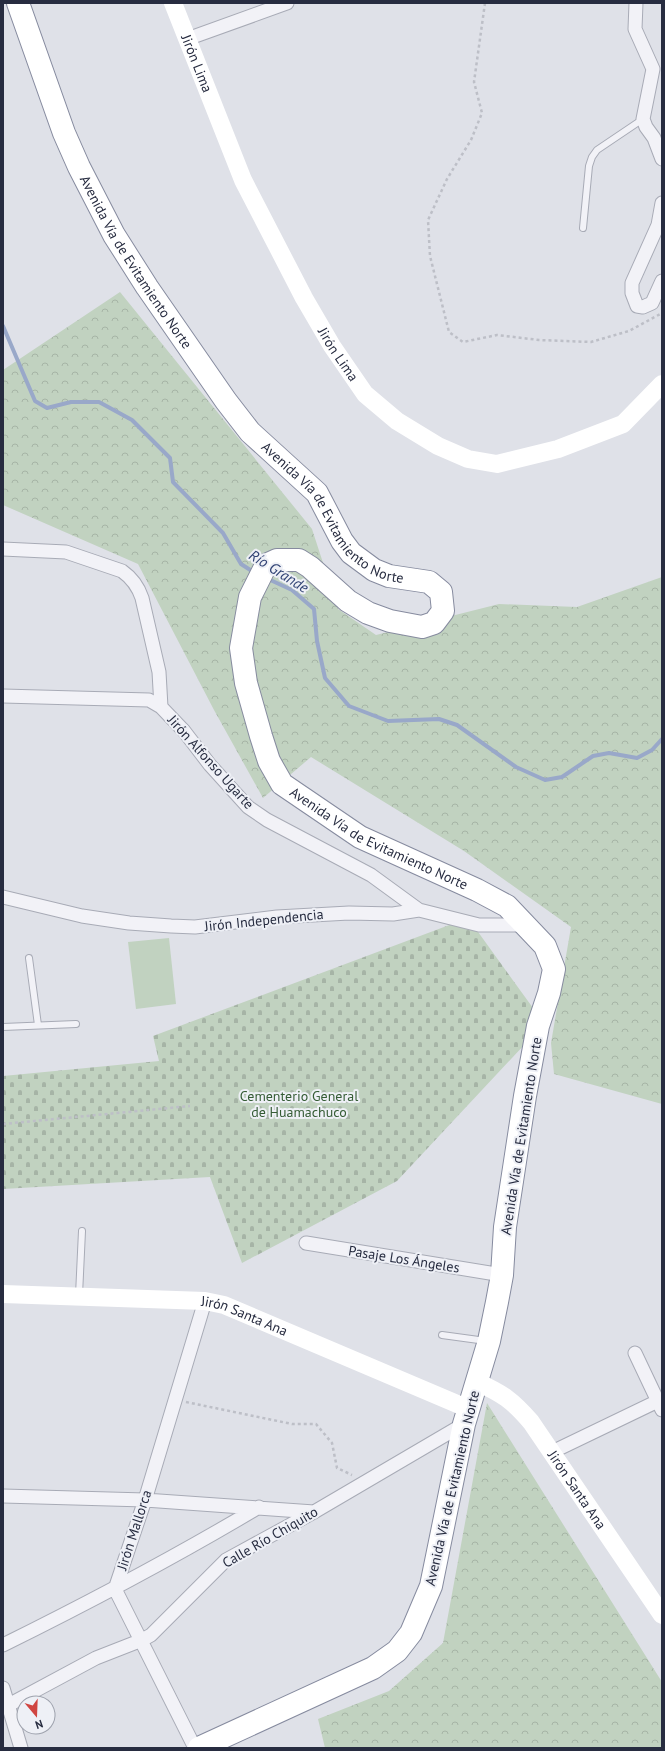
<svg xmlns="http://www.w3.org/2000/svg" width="665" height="1751" font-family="'PT Sans',sans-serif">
<defs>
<pattern id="forest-crowns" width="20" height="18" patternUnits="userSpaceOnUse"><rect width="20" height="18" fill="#c1d2c0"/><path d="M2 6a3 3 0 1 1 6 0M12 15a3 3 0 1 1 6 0" fill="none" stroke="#a6b4a6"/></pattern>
<pattern id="cemetery-stones" width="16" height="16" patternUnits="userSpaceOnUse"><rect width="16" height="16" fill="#c1d2c0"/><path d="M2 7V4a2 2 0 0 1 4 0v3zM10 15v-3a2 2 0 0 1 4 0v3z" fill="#a6b4a6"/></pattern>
</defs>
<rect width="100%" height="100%" fill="#dfe1e8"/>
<path fill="url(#forest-crowns)" d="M120 292 312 529 338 609 376 635 499 604 577 607 662 577V1104L554 1074 551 1043 571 927 464 851 311 757 263 798 214 710 138 564 3 505V370Z
M487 1403 662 1682V1748H325L318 1719 389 1691 443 1643Z"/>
<path fill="url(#cemetery-stones)" d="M468 918 533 1008 526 1043 397 1181 242 1263 210 1177 3 1189V1076L159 1061 153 1036Z"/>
<path fill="#c1d2c0" d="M169 938 176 1004 136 1009 128 942Z"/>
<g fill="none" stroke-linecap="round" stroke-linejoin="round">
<path stroke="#99a8c9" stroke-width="4" d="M3 326 35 401 47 408 71 402H99L132 420 170 458 173 482 223 533 241 564 255 573
M266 578 292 590 314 609 317 641 325 678 349 706 388 721 439 719 457 725 516 767 545 780 562 777 593 756 609 753 637 758 652 750 662 739"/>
<g stroke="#a8abb6" stroke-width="8">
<path id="lane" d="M583 228 589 166 592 157 597 150 643 119
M29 958 38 1025
M3 1027 76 1024
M79 1295 82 1231
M442 1335 486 1341"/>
</g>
<g stroke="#a8abb6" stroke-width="15">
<path id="street" d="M636 3 635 29 653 69 643 119 646 127 654 138 662 159
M187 39 287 3
M662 203 658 225 632 283V293L637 306 643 307 652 303 662 281
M3 549 66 552 122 571C132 578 138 586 142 598L159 672 161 707
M3 696 149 700 161 707 184 731 210 765 248 807 267 820 371 875 419 910
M3 897 82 916 129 923 171 926 195 927 277 917 349 913 393 914 419 910 479 925H526
M306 1243 502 1275
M635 1353 662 1410
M552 1452 662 1399
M3 1496 145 1500 314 1512
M3 1645C90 1602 175 1557 259 1507
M3 1688 21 1748
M3 1708 96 1658 142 1640 151 1635 226 1560 314 1512 464 1424
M195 1748 115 1589 145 1500 205 1301"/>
</g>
<g stroke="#868b9f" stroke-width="24">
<g id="highway">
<path id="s4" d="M18 3 64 133 79 167 114 235 147 287 226 401 250 432 317 493 342 541 351 553 374 570 389 576 429 582 441 592 443 611 434 623 422 627 390 621 368 613 348 601 310 567 299 560H277L266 565 250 597 241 648 246 683 261 736 269 761 282 784 360 837 477 890 507 906 545 946 554 969 549 993 538 1026 525 1096 505 1227 502 1275 497 1302 489 1341 464 1424 431 1586 411 1633 397 1651 373 1668 199 1748"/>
</g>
</g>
<path stroke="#bdbfc7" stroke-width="2.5" stroke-dasharray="3 3" stroke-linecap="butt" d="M485 3 474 82 482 113 471 140 447 179 428 220 430 256 449 332 463 342 497 335 539 340 591 342 629 331 662 313
M3 1124 190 1106
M186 1402 292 1424H316L332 1443 337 1468 352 1475"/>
<use href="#lane" stroke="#f2f2f7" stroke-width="6"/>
<use href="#street" stroke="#f2f2f7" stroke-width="13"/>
<g stroke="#fff" stroke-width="18">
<path id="s1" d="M173 3 243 180 304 298 332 346 365 394 397 421 438 446 468 459 497 464 558 449 623 424 662 384"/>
<path id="s2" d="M3 1294 205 1301 224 1305 469 1409"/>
<path id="s3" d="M477 1382C503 1394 512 1400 531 1422L662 1615"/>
</g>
<use href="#highway" stroke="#fff" stroke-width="22"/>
</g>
<g text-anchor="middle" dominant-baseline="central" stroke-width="4" stroke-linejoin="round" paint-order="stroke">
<g font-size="14" fill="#272c40" stroke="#eef0f6">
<text stroke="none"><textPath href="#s1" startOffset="65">Jirón Lima</textPath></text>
<text stroke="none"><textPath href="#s4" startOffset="286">Avenida Vía de Evitamiento Norte</textPath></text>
<text stroke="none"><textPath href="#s1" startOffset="389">Jirón Lima</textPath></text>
<text stroke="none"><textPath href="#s4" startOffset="610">Avenida Vía de Evitamiento Norte</textPath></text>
<text transform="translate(211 762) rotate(48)">Jirón Alfonso Ugarte</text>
<text stroke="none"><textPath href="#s4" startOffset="1318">Avenida Vía de Evitamiento Norte</textPath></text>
<text transform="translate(264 920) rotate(-6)">Jirón Independencia</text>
<text transform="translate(521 1136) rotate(-81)">Avenida Vía de Evitamiento Norte</text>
<text transform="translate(404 1259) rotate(9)">Pasaje Los Ángeles</text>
<text stroke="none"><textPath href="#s2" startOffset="244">Jirón Santa Ana</textPath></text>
<text transform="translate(452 1488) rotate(-77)">Avenida Vía de Evitamiento Norte</text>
<text stroke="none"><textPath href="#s3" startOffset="150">Jirón Santa Ana</textPath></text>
<text transform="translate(134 1530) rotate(-72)">Jirón Mallorca</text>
<text transform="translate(270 1537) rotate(-30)">Calle Río Chiquito</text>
</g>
<g font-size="14" fill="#355c35" stroke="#eef0f6">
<text x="299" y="1096">Cementerio General<tspan x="299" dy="16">de Huamachuco</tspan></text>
</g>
<g font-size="15" font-style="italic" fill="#314374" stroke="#eef0f6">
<text transform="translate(279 571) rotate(32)">Río Grande</text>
</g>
</g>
<rect width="665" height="1751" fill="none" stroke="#272c40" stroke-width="8"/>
<g transform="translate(36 1715) rotate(161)"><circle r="19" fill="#eef0f6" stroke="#9ea2ad"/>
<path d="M0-3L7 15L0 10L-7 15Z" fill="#d04541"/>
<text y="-6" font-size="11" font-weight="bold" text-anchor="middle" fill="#272c40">N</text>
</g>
</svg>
